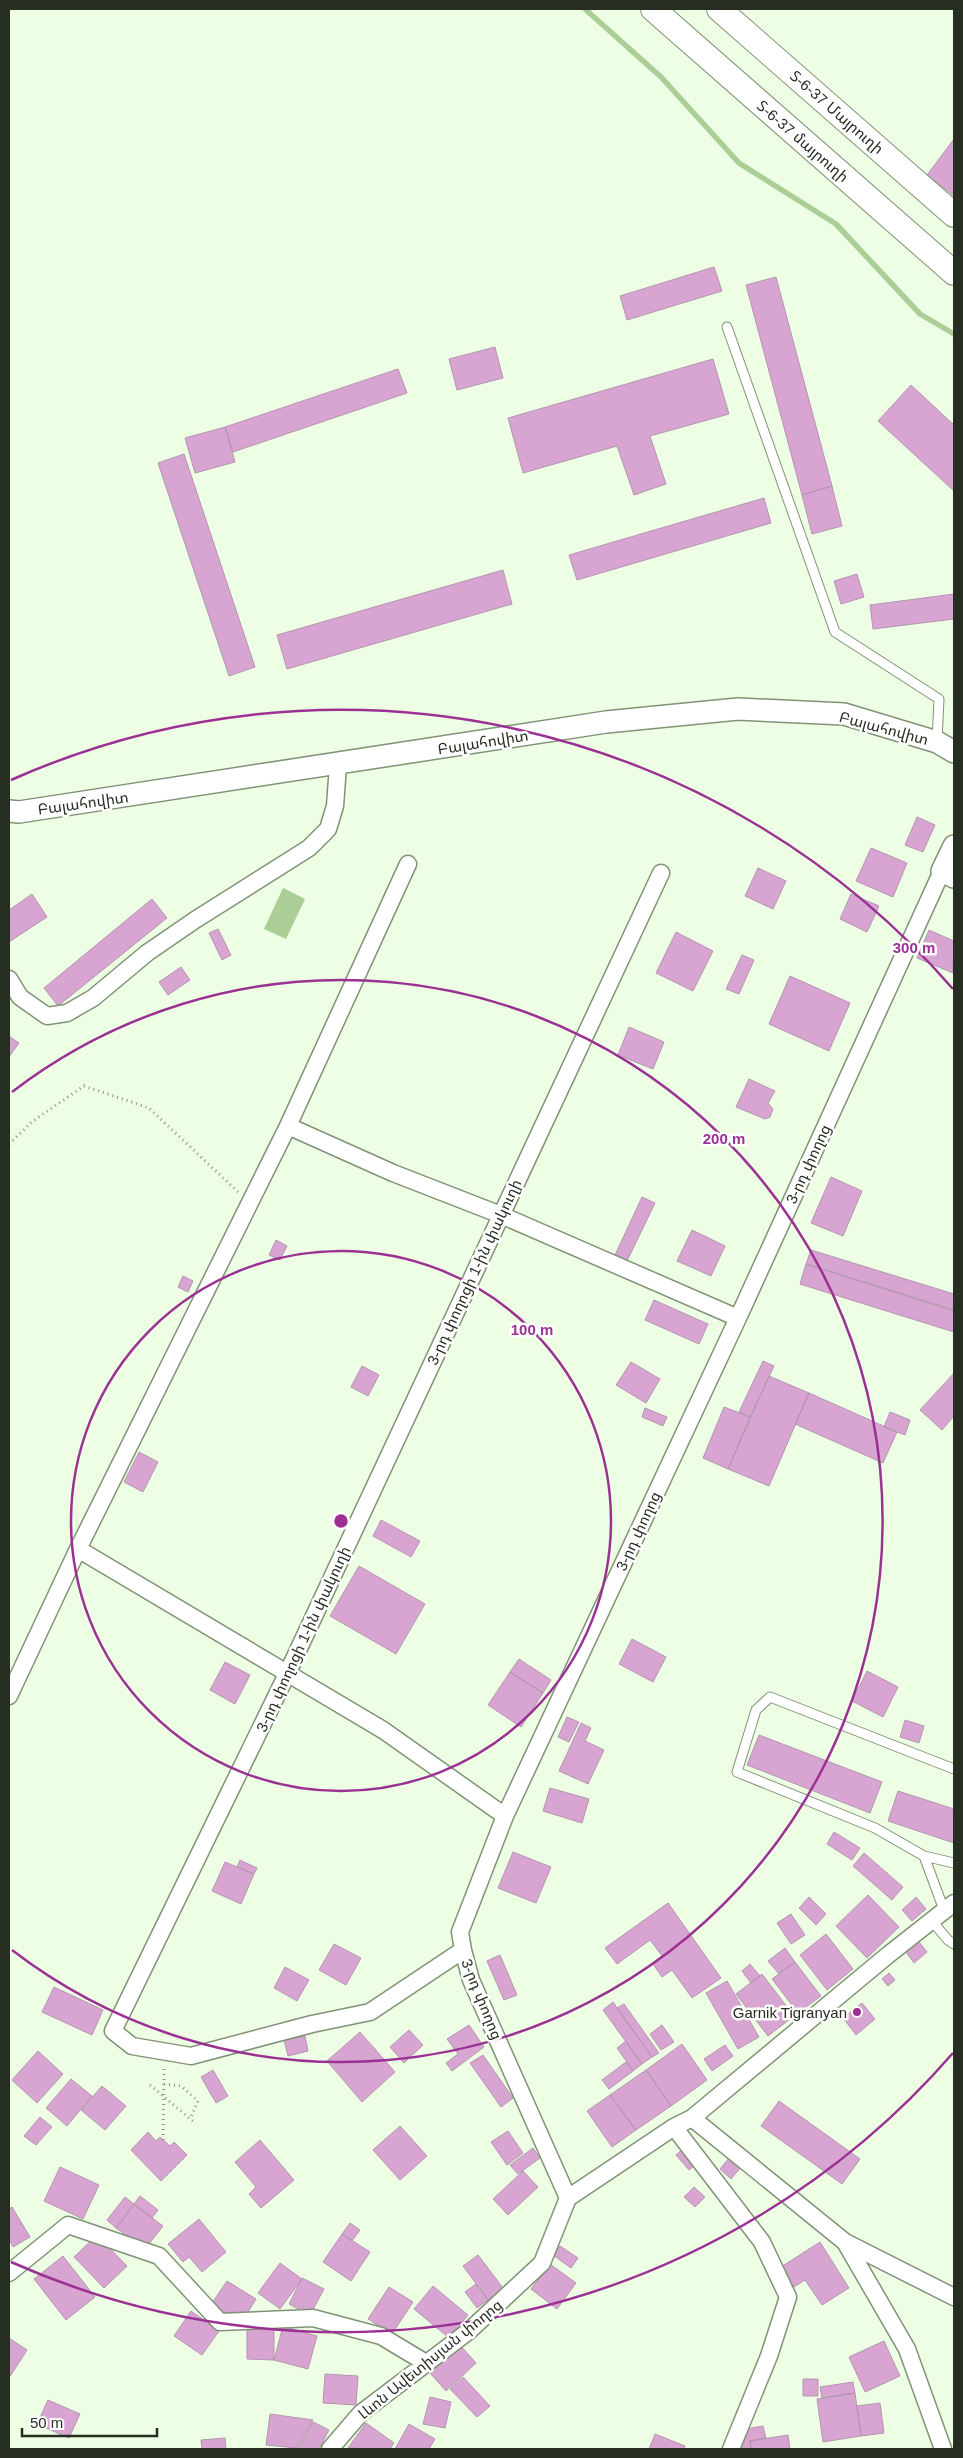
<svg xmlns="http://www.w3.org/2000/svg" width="963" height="2458" font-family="Arial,'Noto Sans Armenian',sans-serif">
<rect width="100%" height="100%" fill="#eefee5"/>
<path fill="#abce97" d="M283 888 305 899 286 939 264 929Z"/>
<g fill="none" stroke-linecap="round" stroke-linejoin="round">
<path stroke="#abce97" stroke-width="5.5" d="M585 9 661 77 739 163 836 224 920 314 954 334"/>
</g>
<path fill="#d8a5d2" stroke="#b296ae" d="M954 139V196L927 175Z
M714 267 722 291 627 320 620 296Z
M776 277 832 486 802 495 746 285Z
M495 347 503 378 457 390 449 359Z
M713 359 729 414 650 436 666 484 634 495 617 446 523 473 508 418Z
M398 369 407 393 233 452 225 427Z
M911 385 954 425V491L878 421Z
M225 427 235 462 195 473 185 438Z
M184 454 255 667 229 676 158 463Z
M832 486 842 526 812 534 802 495Z
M764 498 771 523 577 580 569 555Z
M503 570 512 604 287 669 277 635Z
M857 574 864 597 841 604 834 581Z
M954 594V619L873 629 870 605Z
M917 817 935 825 923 852 905 845Z
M871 848 907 863 893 897 856 881Z
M758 868 786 881 773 909 745 896Z
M32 894 47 917 9 942V910Z
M851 894 879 906 867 932 840 919Z
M152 899 167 918 58 1006 44 988Z
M218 929 231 955 222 960 209 933Z
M929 930 954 941 953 973 917 958Z
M676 932 713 951 693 991 656 973Z
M742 955 754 960 739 994 726 989Z
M181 967 190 980 168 995 159 982Z
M790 976 850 1003 829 1051 769 1024Z
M629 1027 664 1042 653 1069 618 1055Z
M9 1036 19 1043 9 1057Z
M749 1079 775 1091 768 1103 773 1109 770 1117 765 1119 736 1107Z
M831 1177 862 1191 843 1236 811 1223Z
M642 1197 655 1203 627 1261 615 1255Z
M692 1230 725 1246 711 1276 677 1261Z
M276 1240 287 1246 280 1260 269 1255Z
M811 1250 954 1294V1310L806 1264Z
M806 1264 954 1311V1332L800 1284Z
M183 1276 193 1281 188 1292 178 1287Z
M654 1300 708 1324 699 1344 645 1320Z
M763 1361 774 1366 750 1417 739 1412Z
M631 1362 660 1379 646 1403 616 1385Z
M362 1366 379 1375 368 1396 351 1387Z
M954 1373V1416L942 1430 920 1410Z
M769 1376 809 1393 769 1486 728 1469Z
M809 1393 897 1432 883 1463 795 1424Z
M724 1407 750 1417 728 1469 703 1458Z
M645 1408 667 1417 663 1426 642 1417Z
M890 1412 910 1420 905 1435 884 1427Z
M139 1452 158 1462 143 1492 124 1482Z
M381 1520 420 1541 411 1557 373 1536Z
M359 1566 425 1604 396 1654 330 1616Z
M632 1639 666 1657 653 1682 619 1664Z
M519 1659 551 1680 543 1693 510 1672Z
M225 1662 250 1675 235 1704 210 1690Z
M867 1671 898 1687 883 1717 852 1701Z
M510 1672 543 1693 521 1727 488 1705Z
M567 1717 579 1722 569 1742 558 1737Z
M905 1720 924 1726 919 1743 900 1737Z
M581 1723 591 1728 585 1741 604 1750 588 1784 559 1771Z
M759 1735 882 1782 870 1813 747 1765Z
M550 1788 589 1799 582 1823 543 1811Z
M898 1791 954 1809V1843L888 1821Z
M834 1832 860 1848 852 1860 827 1844Z
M513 1852 551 1867 536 1903 498 1888Z
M864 1853 903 1887 892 1900 853 1866Z
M240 1860 257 1868 254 1874 237 1867Z
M225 1862 254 1874 241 1904 212 1891Z
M868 1895 899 1927 867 1958 836 1926Z
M809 1897 826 1914 816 1925 799 1908Z
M916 1897 926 1909 912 1921 902 1910Z
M668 1903 721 1978 692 1998 672 1970 662 1977 653 1964 663 1957 650 1940 617 1964 605 1948Z
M791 1914 805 1935 791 1944 777 1923Z
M826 1934 853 1969 827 1990 800 1955Z
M919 1942 927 1952 914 1963 906 1952Z
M334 1944 361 1958 346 1985 319 1970Z
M785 1948 795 1962 779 1974 768 1961Z
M500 1955 517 1995 504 2000 487 1961Z
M795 1962 821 1996 798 2013 772 1979Z
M750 1964 760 1976 751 1983 742 1971Z
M285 1967 309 1980 297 2001 274 1988Z
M889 1973 895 1980 888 1986 882 1979Z
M762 1974 794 2016 768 2036 736 1994Z
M727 1981 759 2037 738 2049 706 1993Z
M54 1987 103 2010 92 2035 42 2012Z
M613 2002 652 2057 642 2064 603 2010Z
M862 2003 875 2019 856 2035 843 2018Z
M624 2004 659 2053 652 2057 617 2008Z
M469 2025 484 2047 452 2071 446 2063 458 2054 447 2039Z
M662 2025 674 2042 661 2050 650 2034Z
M409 2030 423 2045 404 2063 390 2047Z
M360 2032 395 2072 362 2102 327 2061Z
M305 2036 308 2051 288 2056 284 2040Z
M626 2041 642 2064 633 2071 617 2048Z
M682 2044 707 2080 671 2106 646 2070Z
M725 2045 733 2056 712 2071 704 2059Z
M38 2051 63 2074 37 2103 12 2080Z
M483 2055 513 2098 501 2107 470 2063Z
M626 2062 633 2071 609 2089 602 2080Z
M213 2070 228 2096 216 2103 201 2077Z
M646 2070 671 2106 636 2130 610 2095Z
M71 2079 92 2096 67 2126 46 2108Z
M102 2086 126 2106 105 2130 81 2110Z
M610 2095 636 2130 612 2147 587 2111Z
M779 2101 860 2159 842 2184 761 2126Z
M40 2117 52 2127 36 2145 24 2136Z
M400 2126 427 2156 400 2180 373 2150Z
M508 2131 523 2153 507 2165 491 2142Z
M148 2132 156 2141 160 2137 170 2146 174 2142 187 2155 161 2181 131 2150Z
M260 2140 294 2180 261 2208 249 2194 256 2187 235 2162Z
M533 2148 540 2158 518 2174 510 2165Z
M683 2149 696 2164 689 2170 676 2155Z
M729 2158 741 2167 731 2179 720 2169Z
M60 2167 99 2185 83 2219 44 2201Z
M523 2171 538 2187 508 2215 493 2199Z
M694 2187 705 2197 695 2207 684 2197Z
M140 2196 158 2210 152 2218 134 2204Z
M125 2197 134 2204 116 2228 107 2220Z
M134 2204 163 2226 145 2249 116 2228Z
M12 2207 30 2237 13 2247 9 2239V2209Z
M199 2219 226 2252 202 2272 189 2257 183 2262 168 2244Z
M350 2223 360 2230 352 2241 342 2234Z
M342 2234 370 2252 351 2281 323 2262Z
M97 2235 127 2266 104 2288 74 2257Z
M820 2242 849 2288 822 2305 805 2280 794 2287 781 2267Z
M560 2246 578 2258 571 2268 553 2255Z
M478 2255 503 2288 488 2300 463 2266Z
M63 2256 95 2297 66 2320 34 2279Z
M280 2263 302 2279 280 2309 258 2293Z
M550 2264 576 2283 557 2309 531 2289Z
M302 2278 324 2289 310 2315 289 2304Z
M227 2281 256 2299 245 2317 221 2313 210 2306Z
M476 2284 488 2300 477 2308 465 2292Z
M433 2286 468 2315 449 2338 414 2309Z
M389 2287 413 2302 392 2334 368 2319Z
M191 2311 219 2331 202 2355 174 2336Z
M283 2326 317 2336 308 2369 274 2360Z
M247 2329H274V2360L247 2359Z
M9 2338 27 2350 9 2378Z
M884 2341 900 2376 865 2392 849 2357Z
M460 2345 476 2363 446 2391 430 2373Z
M325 2374 358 2376 356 2405 323 2403Z
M463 2377 490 2406 477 2417 450 2389Z
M803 2379H818V2396H803Z
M853 2382 855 2393 822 2398 820 2387Z
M855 2393 861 2436 823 2442 817 2399Z
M430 2397 451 2402 445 2428 423 2424Z
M48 2400 80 2414 69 2438 37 2424Z
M880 2403 884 2433 861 2436 857 2406Z
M270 2414 313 2420 297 2448 266 2445Z
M313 2422 329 2430 319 2449H298Z
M366 2423 394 2443 390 2449 348 2448Z
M409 2424 435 2439 429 2449H395Z
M763 2426 766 2438 750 2441 751 2449H740V2430Z
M655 2434 685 2446 684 2449H649Z
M788 2435 790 2449H751L750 2441Z
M225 2438 226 2449H202L201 2440Z"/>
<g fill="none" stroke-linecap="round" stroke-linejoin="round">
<g stroke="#809376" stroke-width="11">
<path id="service" d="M727 327 835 632 939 699 937 742
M924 1856 954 1863
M944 1910 924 1856 875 1828 737 1772 756 1710 770 1697 954 1769
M931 1920 948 1940 954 1944"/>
</g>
<g stroke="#809376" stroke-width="19">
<path id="minor" d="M9 979 20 997 47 1016 67 1013 93 998 147 953 195 920 309 848 328 829 335 806 338 765
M288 1126 393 1173 501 1215 738 1318
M78 1549 383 1730 505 1816
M9 1696 78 1549 288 1126 408 864
M463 1950 370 2012 312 2024 191 2056 132 2046 113 2031 287 1674 661 873
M692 2118 845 2242 907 2349 943 2449
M674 2127 762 2242 788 2297 769 2356 731 2449
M568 2198 471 1980 463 1950 460 1932 505 1816 738 1318 942 871
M845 2242 954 2297
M9 2273 68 2225 159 2256 220 2322 313 2318 381 2336 426 2363
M330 2449 361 2413 469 2331 542 2263 568 2198 674 2127 692 2118 888 1955 954 1903"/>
</g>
<g stroke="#809376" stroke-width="24">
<path id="tertiary" d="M9 811 19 812 606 722 738 709 844 714 937 742 954 752
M954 846 942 871 954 877"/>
</g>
<g stroke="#809376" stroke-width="26">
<path id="secondary" d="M653 9 954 273
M719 9 954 215"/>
</g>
<path stroke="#899583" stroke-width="3" stroke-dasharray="1 4" stroke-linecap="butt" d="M9 1144 33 1121 84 1086 149 1108 238 1192
M164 2084 181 2086 198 2101 190 2119
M150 2085 195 2123
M163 2140 164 2068"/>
<use href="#service" stroke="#fff" stroke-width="9"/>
<use href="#minor" stroke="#fff" stroke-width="16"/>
<use href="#tertiary" stroke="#fff" stroke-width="21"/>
<use href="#secondary" stroke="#fff" stroke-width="24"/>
</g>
<g fill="none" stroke="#9a3193" stroke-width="2.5">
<circle cx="341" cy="1521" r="270"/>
<path d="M12 1092A541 541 0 1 1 12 1950"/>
<path d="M953 2053A811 811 0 0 1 11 2262M11 780A811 811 0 0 1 953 989"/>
</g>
<circle fill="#9a3193" stroke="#fff" stroke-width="2" cx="857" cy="2012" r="5"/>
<g text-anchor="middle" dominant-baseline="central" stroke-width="5" stroke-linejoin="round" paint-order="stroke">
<g font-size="15" fill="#262e22" stroke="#fff">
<text transform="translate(837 112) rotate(41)">Տ-6-37 Մայրուղի</text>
<text transform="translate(803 141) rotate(41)">Տ-6-37 մայրուղի</text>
<text transform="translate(884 728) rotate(15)">Բալահովիտ</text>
<text transform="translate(483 742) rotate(-9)">Բալահովիտ</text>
<text transform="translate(83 803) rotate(-8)">Բալահովիտ</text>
<text transform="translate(808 1164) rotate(-65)">3-րդ փողոց</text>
<text transform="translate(474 1272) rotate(-65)">3-րդ փողոցի 1-ին փակուղի</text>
<text transform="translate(638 1531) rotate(-65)">3-րդ փողոց</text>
<text transform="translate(303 1639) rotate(-65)">3-րդ փողոցի 1-ին փակուղի</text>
<text transform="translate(482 1999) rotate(68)">3-րդ փողոց</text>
<text transform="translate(430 2359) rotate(-39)">Լևոն Ավետիսյան փողոց</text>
</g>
<g font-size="15" fill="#262e22" stroke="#fff" text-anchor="end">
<text x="847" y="2012">Garnik Tigranyan</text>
</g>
</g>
<circle cx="341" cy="1521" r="8" fill="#9a3193" stroke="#fff" stroke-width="2.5"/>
<g font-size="15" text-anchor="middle" font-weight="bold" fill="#9a3193" stroke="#fff" stroke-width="5" stroke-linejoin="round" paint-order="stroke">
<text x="914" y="953">300 m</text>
<text x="724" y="1144">200 m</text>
<text x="532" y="1335">100 m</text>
</g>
<rect width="963" height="2458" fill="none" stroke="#262e22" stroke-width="20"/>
<path d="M22 2428v8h135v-8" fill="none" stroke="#262e22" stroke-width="2.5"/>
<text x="30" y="2428" font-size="15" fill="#262e22" stroke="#ffffff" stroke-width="4" paint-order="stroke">50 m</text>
</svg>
